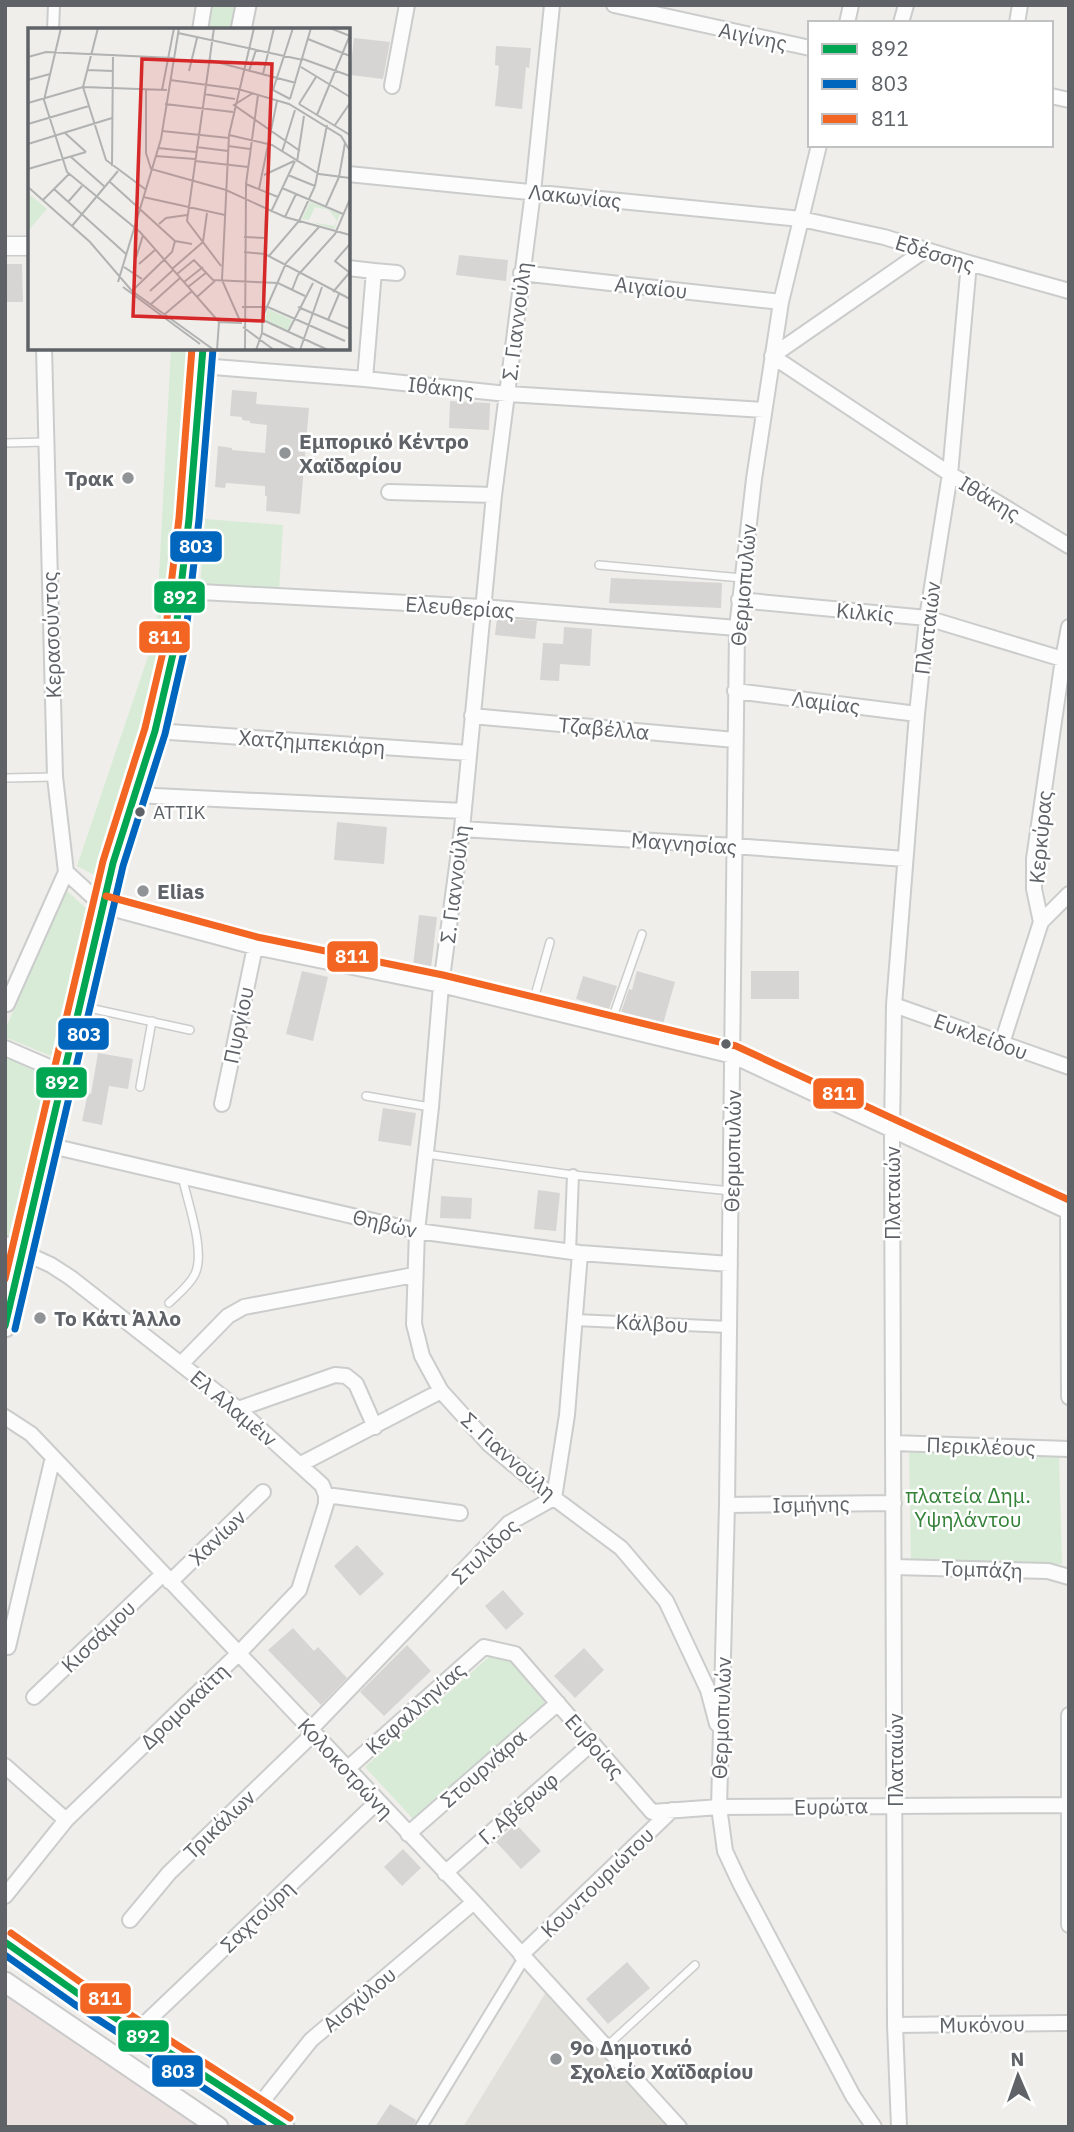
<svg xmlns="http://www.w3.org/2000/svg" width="1074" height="2132" font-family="'IBM Plex Sans',sans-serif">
<rect width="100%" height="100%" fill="#efeeea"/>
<path fill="#e2e0da" d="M546 1992 667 2127H463Z"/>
<path fill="#eae0de" d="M5 1993 203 2127H5Z"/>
<path fill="#d8ebd6" d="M210 5H235L232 30H206Z
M171 348H196L169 633 100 878 77 866 156 633Z
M205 519 283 525 279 592 200 586Z
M66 890 89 911 56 1058 5 1037V1030Z
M5 1054 56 1077 19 1243 5 1239Z
M909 1448 1059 1456 1062 1564 911 1563Z
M490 1656 510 1660 549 1704 415 1821 365 1767Z"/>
<path fill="#d6d5d3" d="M354 38 390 42 383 79 350 75Z
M496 46 531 48 529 68 526 67 522 109 495 106 499 66 495 65Z
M459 255 508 260 506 281 456 275Z
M5 264H22L23 302H5Z
M232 390 257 392 256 404 309 408 300 514 266 511 267 496H265V486L226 483 225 488 215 487 218 446 232 448V450L265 453 267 425 250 423V421L242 420V417L230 416Z
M450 401 490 403 489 430 449 428Z
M611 578 722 583 721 608 609 603Z
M497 618 537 621 535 639 495 635Z
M564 627 592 629 590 666 560 664 559 681 540 680 543 643 563 644Z
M337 822 387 827 384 864 334 860Z
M419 915 437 917 431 968 413 966Z
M302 971 328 977 313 1041 286 1034Z
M637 971 675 982 663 1024 621 1012 629 989 632 990Z
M751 971H799V999H751Z
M583 976 617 986 609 1009 576 999Z
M98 1053 133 1059 128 1089 109 1086 102 1125 82 1121 88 1093 91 1094Z
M383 1108 416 1113 411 1146 378 1141Z
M538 1190 560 1193 556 1231 534 1229Z
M441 1196 472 1198 471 1219 440 1218Z
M357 1545 384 1574 360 1596 334 1566Z
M503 1590 524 1614 506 1630 485 1606Z
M293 1628 314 1651 318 1647 347 1678 321 1705 268 1650Z
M407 1645 431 1671 384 1716 360 1692Z
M584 1648 604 1670 575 1698 554 1676Z
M516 1824 541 1851 521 1869 496 1842Z
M403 1849 421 1868 402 1886 384 1867Z
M627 1962 650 1988 608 2024 586 1999Z
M390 2104 416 2120 413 2127H375Z"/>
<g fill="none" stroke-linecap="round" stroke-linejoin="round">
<g stroke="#cbcccc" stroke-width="10">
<path id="service" d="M5 443 46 442
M599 565 742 578
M5 778 54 777
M80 1006 190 1030
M532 1006 550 942
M610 1025 642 934
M140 1087 152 1021
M366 1096 430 1107
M426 1154 573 1175 731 1191
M169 1303C177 1295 190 1285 195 1274 206 1251 187 1201 182 1176
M607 2046 695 1965"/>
</g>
<g stroke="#cbcccc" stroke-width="14">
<path id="pedestrian" d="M53 30 54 5
M570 1252 573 1175
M575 1320 729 1327
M421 2127 524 1958"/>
</g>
<g stroke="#cbcccc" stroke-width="18">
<path id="minor" d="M552 5 533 192 494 495 462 829 441 985 431 1107 417 1231 414 1324 422 1356 441 1391 489 1444 554 1498 621 1548 666 1601 708 1690 717 1724
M614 5 810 48
M847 23 851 5
M901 23 906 5
M1017 23 1020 5
M200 30 204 5
M392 86 407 5
M1051 96 1069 100
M819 145 781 302 754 479 737 628 727 1505 719 1807 725 1851 740 1883 853 2096 874 2127
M348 174 801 219 884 237 969 263 1069 291
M925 250 772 356 950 474 1069 546
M348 268 374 271 365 379
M374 271 397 273
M521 273 781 302
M44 348 55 777 66 872 103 906 255 947 441 985 733 1056 1069 1212
M201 366 365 379 507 394 764 410
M389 492 494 495
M182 591 482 607 737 628
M739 600 927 618 1069 661
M735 691 917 714
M472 716 735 740
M155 731 469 753
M135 795 463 811
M462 829 734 846 905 859
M1041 922 1069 894
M7 1004 66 872
M894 1005 1069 1067
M1002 1043 1041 922 1034 889V859L1063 659 1069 627
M5 1048 63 1073
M222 1104 255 947
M47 1145 417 1231 580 1253 730 1264
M1068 1212 1069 1397
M5 1244 51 1265 71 1278 238 1409 322 1485 326 1495V1504L299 1590 238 1654 66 1820 5 1896
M181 1364 228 1316 244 1307 414 1275
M238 1409 335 1375 346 1376 356 1384 375 1427
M5 1417 31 1434 53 1457 474 1902 679 2127
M893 1443 1069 1449
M301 1464 441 1391
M326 1495 460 1513
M727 1505 894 1503
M894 1567 1048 1571 1069 1577
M170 1582 263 1492
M8 1647 53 1457
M34 1697 163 1574
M1069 1715V1925
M310 1730 509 1523 554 1498 567 1415 580 1253
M5 1766 66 1820
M347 1769 484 1647 515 1654 652 1812 719 1807 1069 1805
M408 1834 558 1703
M445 1873 592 1743
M130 1920 169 1873 313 1734
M521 1955 672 1810
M895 2025 1069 2023
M137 2031 377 1802
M257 2108 311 2040 474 1902
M899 2127 895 2025 892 1131 894 1005 917 714 927 618 950 474 969 263"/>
</g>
<g stroke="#cbcccc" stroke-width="21">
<path id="tertiary" d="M5 246H30"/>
</g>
<g stroke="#cacacb" stroke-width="23">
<path id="secondary" d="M241 30 246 5
M5 1327 63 1073 113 863 155 731 173 654 189 519 203 348
M5 1942 80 1995 284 2127
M5 1982 218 2127"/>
</g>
<use href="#service" stroke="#fdfcfc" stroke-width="7"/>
<use href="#pedestrian" stroke="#fdfcfc" stroke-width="10"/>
<use href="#minor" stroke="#fdfcfc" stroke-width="14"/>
<use href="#tertiary" stroke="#fdfcfc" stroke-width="18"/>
<use href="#secondary" stroke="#fdfcfc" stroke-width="19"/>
<g stroke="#fff" stroke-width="12">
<path id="bus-1" d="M5 1326 113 863 155 731 173 654 189 519 203 348
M5 1942 80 1995 284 2127"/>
</g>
<g stroke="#fff" stroke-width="12">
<path id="bus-2" d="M15 1329 123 866 165 734 183 656 199 520 213 349
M5 1955 74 2004 264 2127"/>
</g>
<g stroke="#fff" stroke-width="12">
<path id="bus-3" d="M106 896 257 937 443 975 736 1046 1069 1200
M5 1279 103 861 145 728 163 652 179 518 192 348
M11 1933 86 1986 290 2118"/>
</g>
<use href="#bus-1" stroke="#00a651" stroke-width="7"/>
<use href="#bus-2" stroke="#0065bd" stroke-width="7"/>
<use href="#bus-3" stroke="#f26522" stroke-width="7"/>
</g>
<g fill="#919496" stroke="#fff" stroke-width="2.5">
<circle cx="285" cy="453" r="7"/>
<circle cx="128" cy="478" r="7"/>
<circle cx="143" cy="891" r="7"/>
<circle cx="40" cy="1318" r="7"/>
<circle cx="556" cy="2059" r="7"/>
</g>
<g fill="#5f6368" stroke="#fff" stroke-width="2.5">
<circle cx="140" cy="812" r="6"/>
<circle cx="726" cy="1044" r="6"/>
</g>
<g text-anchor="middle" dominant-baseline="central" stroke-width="5" stroke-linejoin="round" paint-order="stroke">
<g font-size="19" fill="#5f6368" stroke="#fff" text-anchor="start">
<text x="153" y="812">ΑΤΤΙΚ</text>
</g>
<g font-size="21" fill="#5f6368" stroke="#fff">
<text transform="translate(753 36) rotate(12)">Αιγίνης</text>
<text transform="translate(575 196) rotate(6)">Λακωνίας</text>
<text transform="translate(935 253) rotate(17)">Εδέσσης</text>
<text transform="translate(651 287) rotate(6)">Αιγαίου</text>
<text transform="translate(516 321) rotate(-83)">Σ. Γιαννούλη</text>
<text transform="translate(441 387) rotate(6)">Ιθάκης</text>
<text transform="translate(990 498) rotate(31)">Ιθάκης</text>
<text transform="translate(743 585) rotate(-85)">Θερμοπυλών</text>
<text transform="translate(460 607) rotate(4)">Ελευθερίας</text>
<text transform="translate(865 612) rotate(5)">Κιλκίς</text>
<text transform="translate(927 628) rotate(-83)">Πλαταιών</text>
<text transform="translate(51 635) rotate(-92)">Κερασούντος</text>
<text transform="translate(826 702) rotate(7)">Λαμίας</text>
<text transform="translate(604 728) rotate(5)">Τζαβέλλα</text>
<text transform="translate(312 742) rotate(4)">Χατζημπεκιάρη</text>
<text transform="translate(1040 837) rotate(-85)">Κερκύρας</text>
<text transform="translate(684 843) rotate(4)">Μαγνησίας</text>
<text transform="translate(454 884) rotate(-83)">Σ. Γιαννούλη</text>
<text transform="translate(238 1025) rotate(-78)">Πυργίου</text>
<text transform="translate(981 1036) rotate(20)">Ευκλείδου</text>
<text transform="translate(732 1151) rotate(-89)">Θερμοπυλών</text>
<text transform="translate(892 1193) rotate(-90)">Πλαταιών</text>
<text transform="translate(385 1223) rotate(13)">Θηβών</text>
<text transform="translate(652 1323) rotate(3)">Κάλβου</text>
<text transform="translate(234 1408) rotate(40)">Ελ Αλαμέιν</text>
<text transform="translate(981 1446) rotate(2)">Περικλέους</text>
<text transform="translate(509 1456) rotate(42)">Σ. Γιαννούλη</text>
<text transform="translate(811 1504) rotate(-1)">Ισμήνης</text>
<text transform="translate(217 1537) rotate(-44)">Χανίων</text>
<text transform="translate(485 1551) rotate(-44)">Στυλίδος</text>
<text transform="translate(982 1569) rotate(2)">Τομπάζη</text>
<text transform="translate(98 1636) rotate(-44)">Κισσάμου</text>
<text transform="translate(184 1706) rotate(-44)">Δρομοκαϊτη</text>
<text transform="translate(415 1708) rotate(-42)">Κεφαλληνίας</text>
<text transform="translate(721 1718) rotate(-88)">Θερμοπυλών</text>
<text transform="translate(595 1746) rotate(49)">Ευβοίας</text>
<text transform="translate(895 1760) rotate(-90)">Πλαταιών</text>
<text transform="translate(346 1768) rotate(47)">Κολοκοτρώνη</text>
<text transform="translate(483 1768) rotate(-41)">Στουρνάρα</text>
<text transform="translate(831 1806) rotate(-1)">Ευρώτα</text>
<text transform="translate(518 1808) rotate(-41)">Γ. Αβέρωφ</text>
<text transform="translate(219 1824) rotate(-44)">Τρικάλων</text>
<text transform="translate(597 1882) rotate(-44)">Κουντουριώτου</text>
<text transform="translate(257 1916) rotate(-44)">Σαχτούρη</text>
<text transform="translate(359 1999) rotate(-40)">Αισχύλου</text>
<text transform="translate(982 2024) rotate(-1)">Μυκόνου</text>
</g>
<g font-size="21" font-weight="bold" fill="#5f6368" stroke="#fff" text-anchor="start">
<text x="299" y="441">Εμπορικό Κέντρο<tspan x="299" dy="24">Χαϊδαρίου</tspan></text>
<text x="114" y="478" text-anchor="end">Τρακ</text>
<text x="157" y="891">Elias</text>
<text x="54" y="1318">Το Κάτι Άλλο</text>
<text x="570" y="2047">9ο Δημοτικό<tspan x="570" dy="24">Σχολείο Χαϊδαρίου</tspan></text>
</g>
<g font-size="21" fill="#348238" stroke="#fff">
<text x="968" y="1495">πλατεία Δημ.<tspan x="968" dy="24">Υψηλάντου</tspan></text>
</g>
</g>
<g transform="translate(28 28)">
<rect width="322" height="322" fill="#efeeea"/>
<path d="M0 165 19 181 0 203ZM282 174 312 186 306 201 283 194 306 198 309 193 301 182 287 179 281 192 274 191ZM240 281 264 292 260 302 236 292Z" fill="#d8ebd6"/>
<path fill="none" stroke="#b1b2b2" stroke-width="2" d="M33 0 16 72 39 144 112 204 191 294 214 295M70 0 55 59 78 132 117 161M186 0 159 193 193 238M302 0 322 8M150 5 275 32M280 11 322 28M0 29 18 24 145 30M275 31 322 48M181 32 268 55M273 39 322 69M59 42 85 43M161 43 169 10M221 43 228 22M235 46 246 0M0 52 22 46M142 52 210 61 261 76 313 108 322 123M118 61V125L123 141 198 162 257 189 322 207M134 62 146 0M225 65 206 77 272 123M176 66 207 71M262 71 245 62 265 0M262 71 283 0M0 75 55 59 139 62M137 76 205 84M271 76 322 107M271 76 288 49M289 87 322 7M0 96 61 78M307 97 322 75M134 103 201 110M37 105 58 124M201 107 244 117 291 146 322 150M0 116 84 90M200 118 222 121M168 119 200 123M130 120 168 124M254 124 267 82M127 128 167 131M43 129 77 159M167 133 220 139M269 134 276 88M84 138 85 26M0 141 58 124M236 147 266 133M260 147 287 158M82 154 147 213 164 216M218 156 250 169M0 159 62 214 104 263 186 322M254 160 315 186M26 161 98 226M231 161 249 73M115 169 197 187M15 172 41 146M40 174 54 158M298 178 311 149 317 115M243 184 267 133M257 189 268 166M131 196 138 190 159 187M44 198 90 143M216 209 237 210M322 216 307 233 322 245M216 224 237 226 322 271M241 228 271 193 287 158 299 97M108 230 115 207M111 236 127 222M96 239 114 251M144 241 175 214 179 185M149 246 166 232 185 252 250 255 277 268M90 254 133 111 151 0M156 254 175 239M95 259 172 316M160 259 179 244M264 262 270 247 307 206 322 171M104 263 144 224 147 213M122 263 145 242M305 264 322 244M169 269 188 252M122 277 152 250M214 279H240L317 313M270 279 322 301M137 286 164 263M235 288 258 235 291 199M235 292 300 322M300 292 311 266M213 295 194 252 201 107 226 0M215 299 246 322M260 304 285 255M234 305 269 322M189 322 191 294M217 322 218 156 230 67M228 322 234 305 238 182M272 322 294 259"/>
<path fill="#d62828" fill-opacity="0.15" stroke="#d62828" stroke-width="3.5" d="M114 31 244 36 235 293 105 288Z"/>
<rect width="322" height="322" fill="none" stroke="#5f6368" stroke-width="3.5"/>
</g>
<g stroke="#fff" stroke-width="2.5">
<rect x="169" y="530" width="54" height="33" rx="7" fill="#0065bd"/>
<rect x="153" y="580" width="53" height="34" rx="7" fill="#00a651"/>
<rect x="138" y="620" width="53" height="34" rx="7" fill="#f26522"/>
<rect x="326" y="940" width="53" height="33" rx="7" fill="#f26522"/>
<rect x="57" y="1017" width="53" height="34" rx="7" fill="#0065bd"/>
<rect x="35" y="1066" width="53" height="33" rx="7" fill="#00a651"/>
<rect x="812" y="1077" width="53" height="33" rx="7" fill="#f26522"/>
<rect x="79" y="1982" width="53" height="33" rx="7" fill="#f26522"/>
<rect x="117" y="2019" width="53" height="34" rx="7" fill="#00a651"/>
<rect x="151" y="2054" width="53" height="34" rx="7" fill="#0065bd"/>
</g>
<g font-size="19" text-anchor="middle" font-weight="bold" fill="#fff">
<text x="196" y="553">803</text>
<text x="180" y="604">892</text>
<text x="165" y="644">811</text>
<text x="352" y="963">811</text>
<text x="84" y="1041">803</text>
<text x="62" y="1089">892</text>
<text x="839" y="1100">811</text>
<text x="105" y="2005">811</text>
<text x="143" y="2043">892</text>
<text x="178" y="2078">803</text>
</g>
<rect width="1074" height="2132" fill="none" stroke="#5f6368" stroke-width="14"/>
<rect x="808" y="21" width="245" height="126" fill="#ffffff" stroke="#bfc1c3" stroke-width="2"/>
<rect x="822" y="44" width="35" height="10" fill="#00a651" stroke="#bfc1c3" stroke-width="2"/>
<text x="871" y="56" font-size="21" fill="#5f6368">892</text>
<rect x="822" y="79" width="35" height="10" fill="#0065bd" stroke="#bfc1c3" stroke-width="2"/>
<text x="871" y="91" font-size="21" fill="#5f6368">803</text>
<rect x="822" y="114" width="35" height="10" fill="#f26522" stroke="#bfc1c3" stroke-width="2"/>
<text x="871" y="126" font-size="21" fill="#5f6368">811</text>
<g transform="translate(1018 2076) rotate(358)" stroke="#ffffff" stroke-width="5" paint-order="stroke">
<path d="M0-5L12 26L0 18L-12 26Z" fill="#5f6368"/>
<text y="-10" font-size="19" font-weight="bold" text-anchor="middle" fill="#5f6368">N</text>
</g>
</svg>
